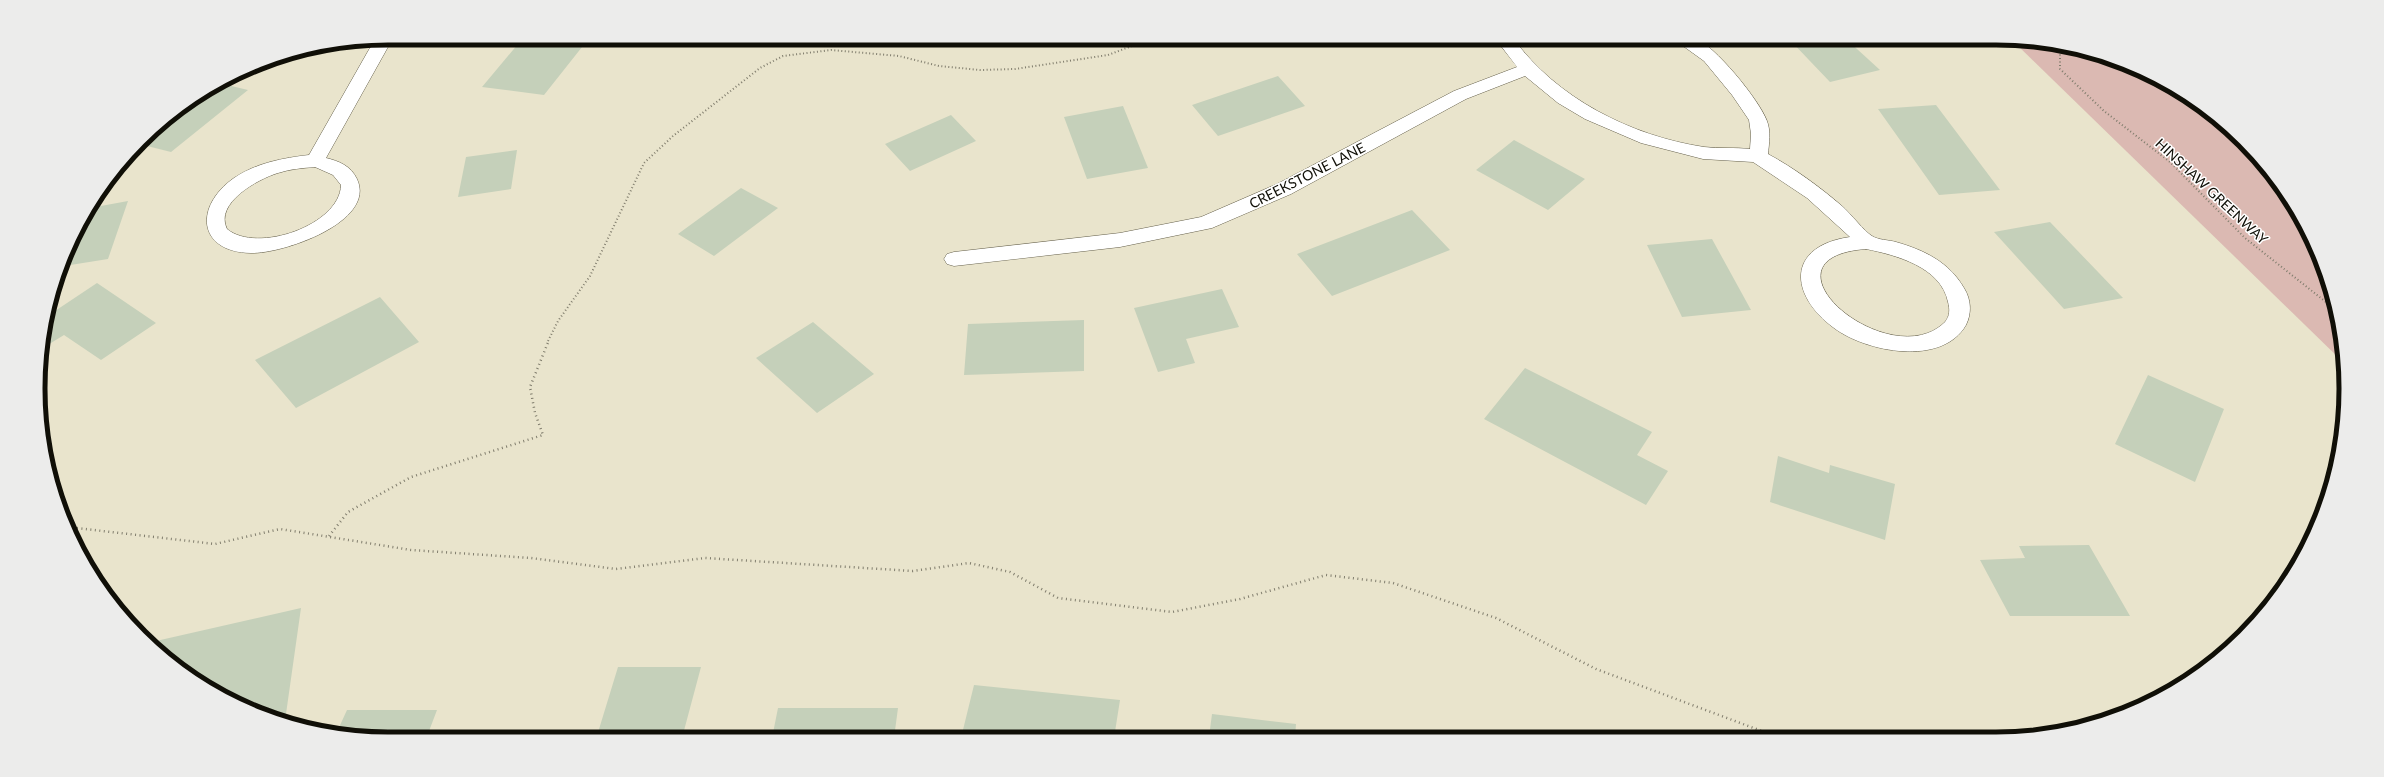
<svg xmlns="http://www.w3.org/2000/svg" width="2384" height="777" font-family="Lato,sans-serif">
<rect width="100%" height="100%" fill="#e9e4cc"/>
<path fill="#dbb9b2" d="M2012 40 2064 45 2130 65 2190 97 2243 141 2287 194 2319 255 2339 320 2344 363Z"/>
<path fill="#c5d0ba" d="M523 38H549L586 42 544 95 482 87Z
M1788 38H1845L1880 70 1830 82Z
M1278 76 1305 106 1218 136 1192 105Z
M223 84 248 90 171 152 139 144 157 125Z
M1936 105 2000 190 1939 195 1878 109Z
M1123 106 1148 168 1087 179 1064 117Z
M951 115 976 141 910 171 885 144Z
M1514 140 1585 179 1548 210 1476 170Z
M517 150 511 189 458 197 466 157Z
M741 188 778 208 714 256 678 234Z
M128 201 108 259 64 266 74 233 90 208Z
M1412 210 1450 250 1332 296 1297 254Z
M2050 222 2123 298 2064 309 1994 232Z
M1712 239 1751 310 1682 317 1647 245Z
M97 283 156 323 101 360 64 335 46 346 41 342 49 315Z
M1222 289 1239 327 1186 339 1195 363 1158 372 1134 308Z
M380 297 419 342 296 408 255 360Z
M1084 320V371L964 375 968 324Z
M813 322 874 374 817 413 756 358Z
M1525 368 1652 432 1637 455 1668 471 1646 505 1484 419Z
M2148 375 2224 409 2195 482 2115 444Z
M1778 456 1829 473 1830 465 1895 484 1885 540 1770 502Z
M2089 545 2130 616H2010L1980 560 2025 558 2019 546Z
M301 608 285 721 255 712 194 680 155 644 156 641Z
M618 667H701L682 738 596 739Z
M974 685 1120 700 1114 738H961Z
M778 708H898L894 738H772Z
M347 710H437L426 739H388L336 734Z
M1212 714 1296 724 1295 737H1209Z"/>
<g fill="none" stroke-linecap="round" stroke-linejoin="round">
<g stroke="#65604b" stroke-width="1">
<path id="minor" d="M393 38 326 158C339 161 351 166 357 179 377 222 282 254 251 253 197 252 194 206 234 178 256 163 283 158 309 155L375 39ZM315 167 333 175 341 185C340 225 257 254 227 229 214 203 258 179 278 173 290 169 303 168 315 167Z
M1495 38H1513C1556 98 1631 136 1704 147 1719 149 1735 147 1750 149L1751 134 1749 120 1732 95 1704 61 1672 38C1679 38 1688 36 1694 38 1714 44 1760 101 1767 121 1771 131 1769 144 1768 154 1794 168 1820 187 1842 206 1850 213 1865 232 1872 236 1878 240 1889 240 1896 242 1924 250 1949 262 1964 288 1971 299 1972 313 1966 325 1942 367 1866 352 1834 328 1789 295 1786 246 1850 237L1807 198 1753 162 1703 159 1641 143 1585 119 1558 103 1525 76 1466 99 1291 194 1212 228 1120 247 954 266 947 264 944 259 947 254 954 252 1120 233 1201 217 1277 184 1454 91 1517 67ZM1866 249C1896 255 1941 267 1948 302 1950 309 1950 316 1945 322 1890 377 1748 258 1866 249Z"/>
</g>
<path stroke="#807d6d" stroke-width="2" stroke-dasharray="1 2.5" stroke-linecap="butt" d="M2060 44V69L2104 111 2170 162 2245 238 2336 310
M548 341 558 321 590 276 644 163 673 136 760 68 783 56 831 50 899 56 939 66 980 70 1015 69 1108 55 1153 38"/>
<path stroke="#807d6d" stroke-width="2.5" stroke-dasharray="1 3.5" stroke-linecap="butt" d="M68 527 215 544 280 529 411 550 531 558 616 569 705 558 913 571 969 563 1010 572 1058 598 1172 612 1240 599 1326 575 1393 583 1496 618 1596 669 1775 736
M329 536 348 512 411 477 543 435 535 413 530 387 549 340"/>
<use href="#minor" fill="#fff" fill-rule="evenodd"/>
</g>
<g text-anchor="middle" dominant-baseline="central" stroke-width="3" stroke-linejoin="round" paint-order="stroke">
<g font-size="14" fill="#100f07" stroke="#fff">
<text transform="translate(1307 175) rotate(-27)">CREEKSTONE LANE</text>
<text transform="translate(2212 191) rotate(43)">HINSHAW GREENWAY</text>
</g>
</g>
<path d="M0 0H2384V777H0ZM388 45H1996A343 343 0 0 1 2339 388V389A343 343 0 0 1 1996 732H388A343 343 0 0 1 45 389V388A343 343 0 0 1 388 45Z" fill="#ececeb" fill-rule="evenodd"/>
<path fill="none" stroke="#100f07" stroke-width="5" d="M388 45H1996A343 343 0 0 1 2339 388V389A343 343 0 0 1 1996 732H388A343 343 0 0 1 45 389V388A343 343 0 0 1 388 45Z"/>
</svg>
